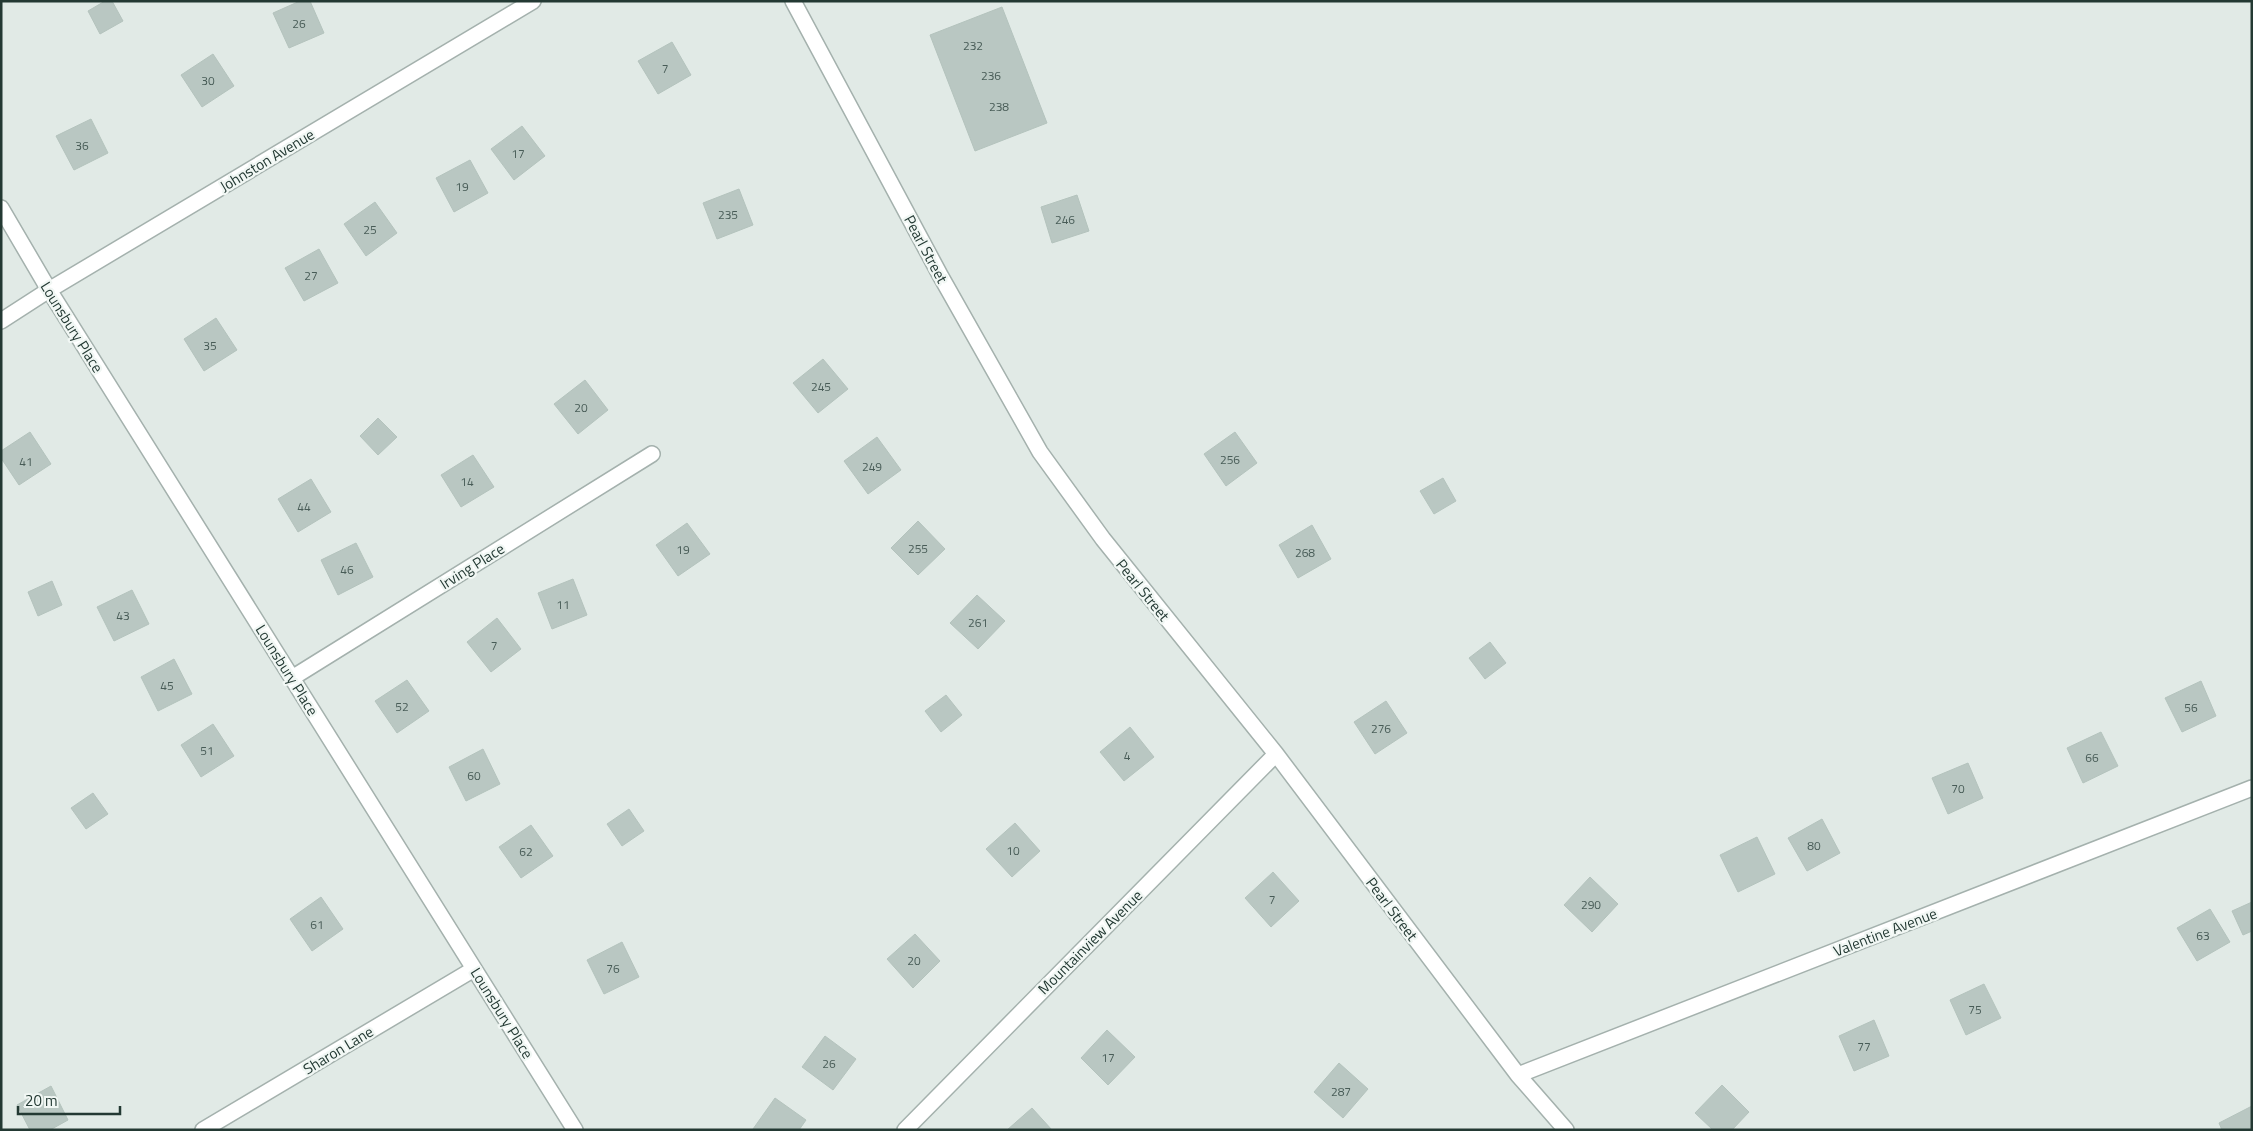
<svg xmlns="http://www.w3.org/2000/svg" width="2253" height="1131" font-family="'Titillium Web',sans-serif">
<rect width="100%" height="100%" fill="#e1eae6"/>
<path fill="#b9c7c2" stroke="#b4c3bd" d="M105 1H112L123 21 100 34 88 11Z
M300 1H310L324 33 289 48 273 13Z
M1002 7 1047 123 975 151 930 35Z
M672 42 691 75 658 94 638 61Z
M213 54 234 86 202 107 181 75Z
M91 119 108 153 74 170 56 136Z
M522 126 545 156 514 180 491 149Z
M470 160 488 193 454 212 436 178Z
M739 189 753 225 717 239 703 203Z
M1077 195 1089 231 1052 243 1041 207Z
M375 202 397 233 366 256 344 224Z
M319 249 338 283 304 301 285 268Z
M216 318 237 350 204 371 184 339Z
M823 359 848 389 818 413 793 383Z
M585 380 608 410 578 434 554 404Z
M378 418 397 437 378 455 360 436Z
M30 432 51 464 19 485 1 458V451Z
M1235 432 1257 463 1226 486 1204 454Z
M877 437 901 470 868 494 844 461Z
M473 455 494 487 461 507 441 475Z
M1443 478 1456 501 1434 514 1420 491Z
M311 479 331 512 298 532 278 499Z
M918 521 945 549 918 575 891 548Z
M687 523 710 554 678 576 656 545Z
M1312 525 1331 559 1298 578 1279 545Z
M356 543 373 577 338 595 321 560Z
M573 579 587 615 552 629 538 593Z
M52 581 62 605 38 616 28 592Z
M132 590 149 624 114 641 97 607Z
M977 595 1005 621 978 649 950 623Z
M497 618 521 649 491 672 467 642Z
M1490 642 1506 663 1485 679 1469 658Z
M174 659 192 694 158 711 141 677Z
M407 680 429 711 397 733 375 701Z
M2201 681 2216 716 2182 732 2165 698Z
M946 695 962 715 941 732 925 711Z
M1386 701 1407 733 1375 754 1354 722Z
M213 724 234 756 201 777 181 745Z
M1130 727 1154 757 1124 781 1100 752Z
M2101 732 2118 766 2083 783 2067 748Z
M483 749 500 784 466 801 449 767Z
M1968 763 1983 798 1948 814 1932 778Z
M93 793 108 814 86 829 71 808Z
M629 809 644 831 622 846 607 824Z
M1822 819 1840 853 1807 871 1788 838Z
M1015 823 1040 851 1012 877 986 849Z
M531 825 553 856 521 878 499 847Z
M1757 837 1775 874 1738 892 1720 855Z
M1273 872 1299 901 1271 927 1245 898Z
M1590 877 1618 904 1592 932 1564 905Z
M321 897 343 929 312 951 290 919Z
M2252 902V931L2243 935 2232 911Z
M2210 909 2230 942 2197 961 2177 928Z
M915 934 940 961 913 988 887 959Z
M622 942 639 977 604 994 587 960Z
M1984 984 2001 1018 1966 1035 1950 1000Z
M1874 1020 1889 1056 1854 1071 1839 1036Z
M1107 1030 1135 1057 1108 1085 1081 1058Z
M825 1036 856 1059 833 1090 802 1067Z
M1339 1063 1368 1089 1343 1118 1314 1092Z
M1722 1085 1749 1112 1732 1130H1713L1695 1113Z
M51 1086 68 1120 50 1130H30L17 1105Z
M775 1098 806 1120 799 1130 753 1129Z
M2252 1106V1130H2222L2219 1123Z
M1032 1108 1052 1130H1007Z"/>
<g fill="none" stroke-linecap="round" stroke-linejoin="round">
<g stroke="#a4b1ad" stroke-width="18">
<path id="street" d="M793 1 940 275 1040 452 1103 539 1276 754 1518 1075 1566 1130
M1 208 49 290 575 1130
M1 321 49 290 533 1
M292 678 652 454
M1518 1075 2252 788
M203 1130 474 969
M905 1130 1276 754"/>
</g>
<use href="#street" stroke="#fff" stroke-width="15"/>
</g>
<g text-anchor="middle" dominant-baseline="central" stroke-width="4.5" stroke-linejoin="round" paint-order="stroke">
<g font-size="12" fill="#485c57">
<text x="299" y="23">26</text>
<text x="973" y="45">232</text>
<text x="665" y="68">7</text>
<text x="991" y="75">236</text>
<text x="208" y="80">30</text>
<text x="999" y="106">238</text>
<text x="82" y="145">36</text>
<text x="518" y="153">17</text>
<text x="462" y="186">19</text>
<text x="728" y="214">235</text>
<text x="1065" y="219">246</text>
<text x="370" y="229">25</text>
<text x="311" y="275">27</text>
<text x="210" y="345">35</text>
<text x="821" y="386">245</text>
<text x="581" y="407">20</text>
<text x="1230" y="459">256</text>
<text x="26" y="461">41</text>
<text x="872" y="466">249</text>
<text x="467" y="481">14</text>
<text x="304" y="506">44</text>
<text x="918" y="548">255</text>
<text x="683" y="549">19</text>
<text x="1305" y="552">268</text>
<text x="347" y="569">46</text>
<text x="563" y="604">11</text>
<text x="123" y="615">43</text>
<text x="978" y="622">261</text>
<text x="494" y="645">7</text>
<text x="167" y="685">45</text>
<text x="402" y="706">52</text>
<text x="2191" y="707">56</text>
<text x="1381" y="728">276</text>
<text x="207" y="750">51</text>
<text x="1127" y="755">4</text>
<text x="2092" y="757">66</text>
<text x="474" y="775">60</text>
<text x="1958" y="788">70</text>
<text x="1814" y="845">80</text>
<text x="1013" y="850">10</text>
<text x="526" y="851">62</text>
<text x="1272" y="899">7</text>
<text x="1591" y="904">290</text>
<text x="317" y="924">61</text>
<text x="2203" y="935">63</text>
<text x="914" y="960">20</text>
<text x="613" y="968">76</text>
<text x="1975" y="1009">75</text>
<text x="1864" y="1046">77</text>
<text x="1108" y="1057">17</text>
<text x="829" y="1063">26</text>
<text x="1341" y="1091">287</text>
</g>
<g font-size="15" fill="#233933" stroke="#f1f7f4">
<text transform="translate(267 160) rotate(-31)">Johnston Avenue</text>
<text transform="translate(926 249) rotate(62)">Pearl Street</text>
<text transform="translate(72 327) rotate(58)">Lounsbury Place</text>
<text transform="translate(472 566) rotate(-32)">Irving Place</text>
<text transform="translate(1143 590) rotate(51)">Pearl Street</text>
<text transform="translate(287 670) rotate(58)">Lounsbury Place</text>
<text transform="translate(1392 909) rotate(53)">Pearl Street</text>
<text transform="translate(1885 932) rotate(-21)">Valentine Avenue</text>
<text transform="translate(1090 942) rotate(-45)">Mountainview Avenue</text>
<text transform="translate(502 1013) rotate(58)">Lounsbury Place</text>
<text transform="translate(338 1050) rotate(-31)">Sharon Lane</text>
</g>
</g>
<rect width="2253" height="1131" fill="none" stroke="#233933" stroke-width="5"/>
<path d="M18 1106v8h102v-8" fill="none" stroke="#233933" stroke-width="2.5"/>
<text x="25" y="1106" font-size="15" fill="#233933" stroke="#f1f7f4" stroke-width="4" paint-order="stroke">20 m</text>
</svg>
